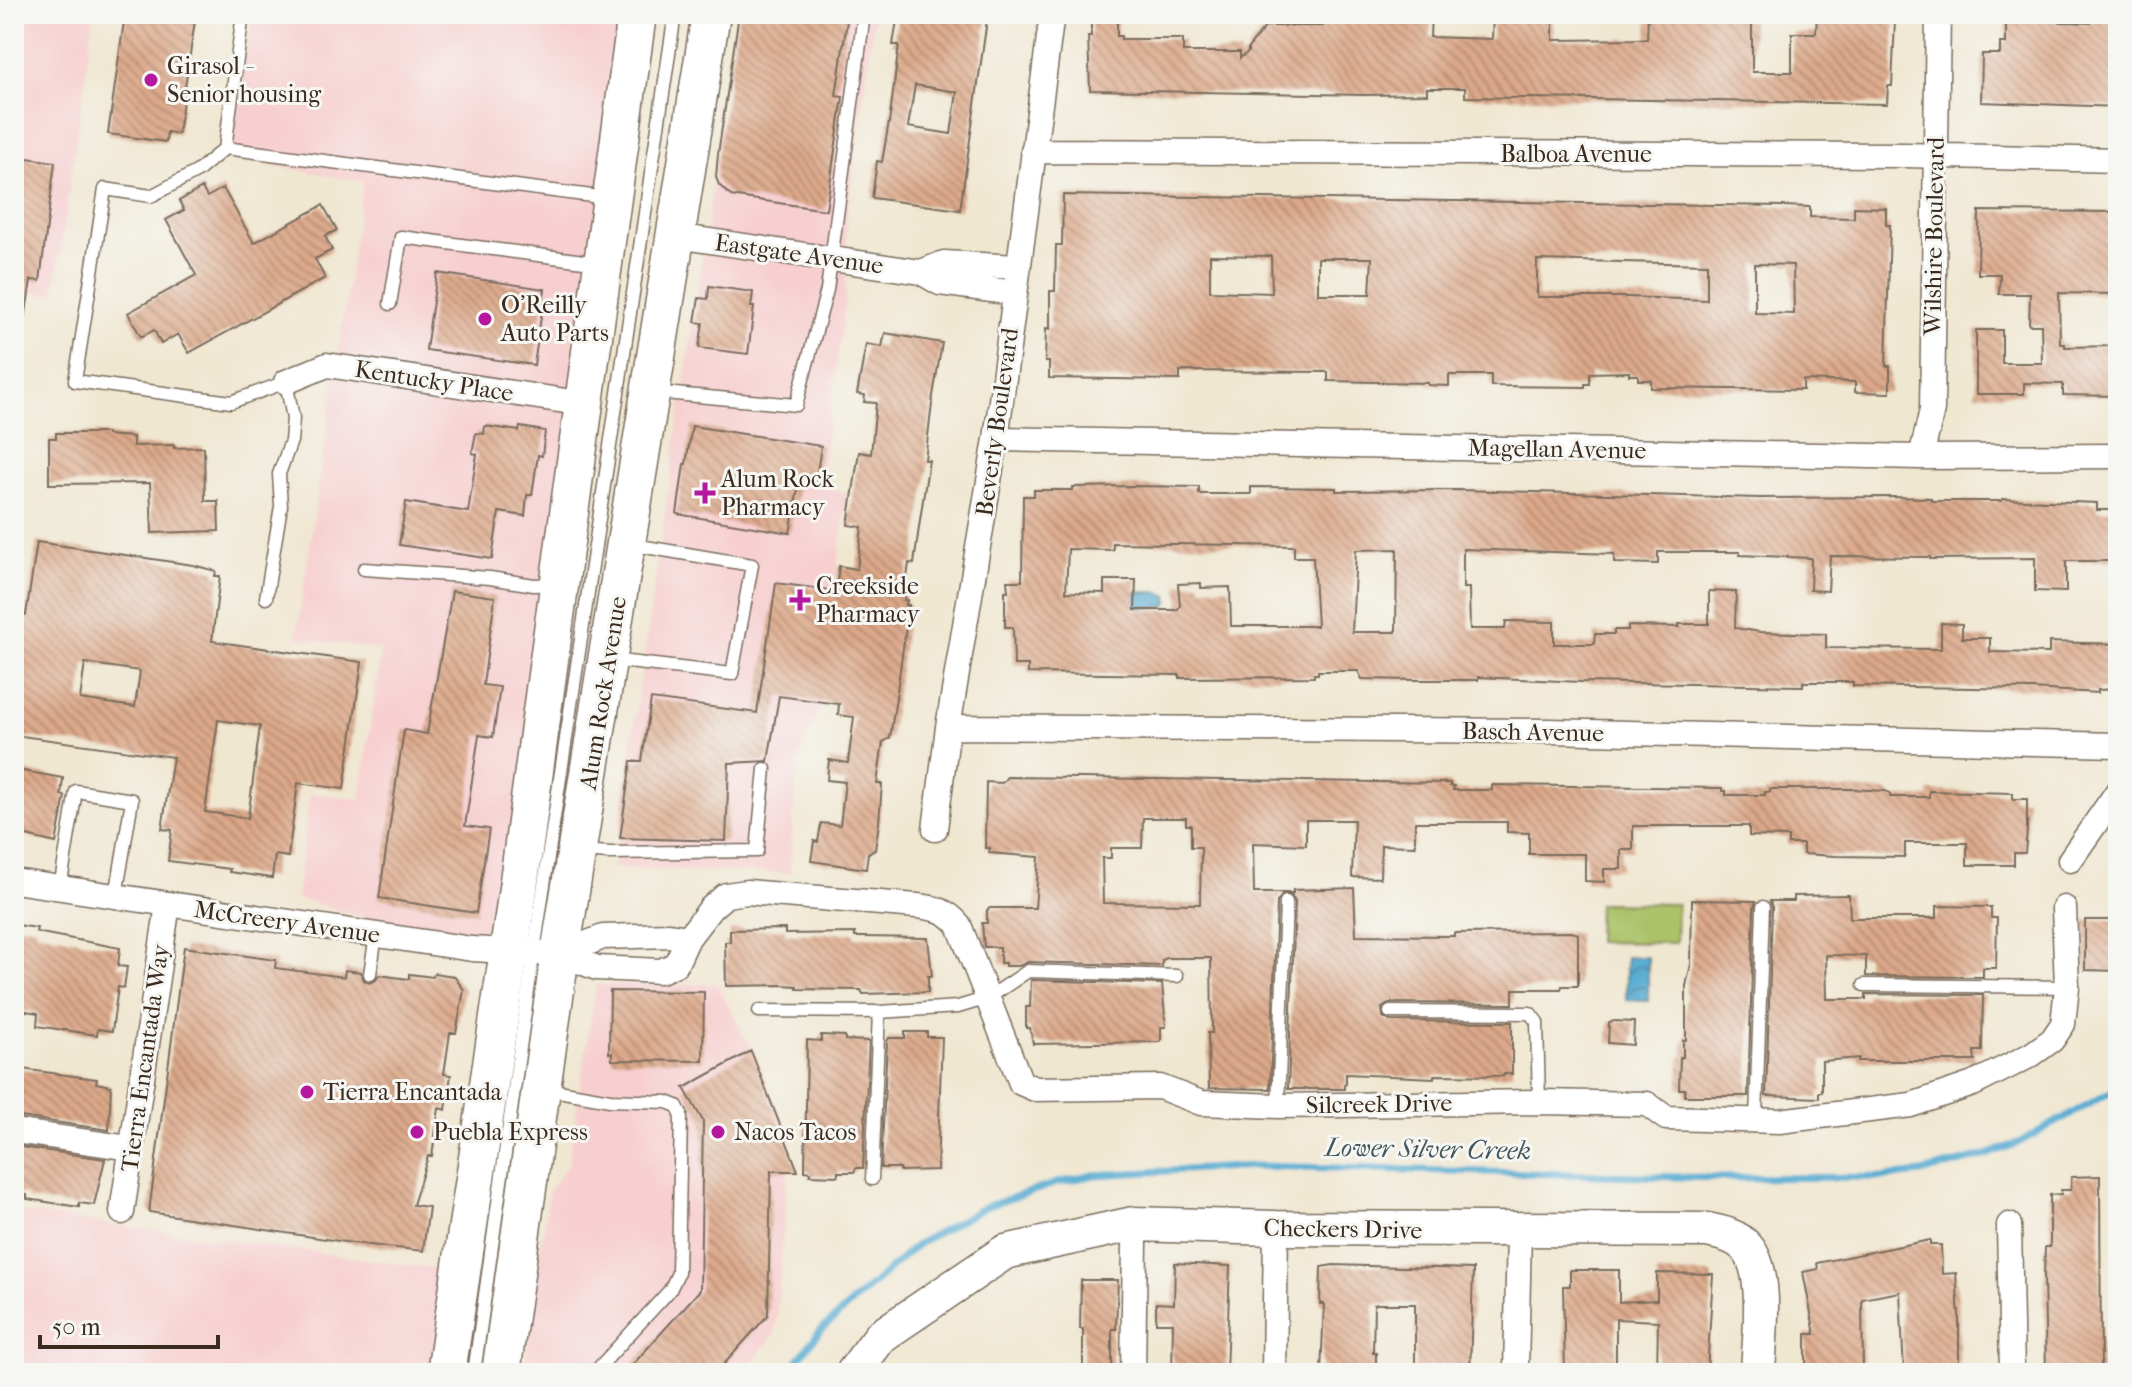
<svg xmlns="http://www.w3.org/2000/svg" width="2132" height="1387" font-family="'IM FELL French Canon',serif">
<defs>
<pattern id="water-waves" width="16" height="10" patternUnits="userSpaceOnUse" patternTransform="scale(2)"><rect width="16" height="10" fill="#55aad1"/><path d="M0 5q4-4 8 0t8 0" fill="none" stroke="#488ba9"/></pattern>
<pattern id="building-back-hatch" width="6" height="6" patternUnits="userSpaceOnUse" patternTransform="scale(2)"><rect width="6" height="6" fill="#dca889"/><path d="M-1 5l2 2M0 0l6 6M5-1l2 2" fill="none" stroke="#b4896f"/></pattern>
</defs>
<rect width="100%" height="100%" fill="#f6f6f2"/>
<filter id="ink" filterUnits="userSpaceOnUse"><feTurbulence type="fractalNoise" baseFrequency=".0125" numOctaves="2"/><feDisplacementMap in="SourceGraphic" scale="16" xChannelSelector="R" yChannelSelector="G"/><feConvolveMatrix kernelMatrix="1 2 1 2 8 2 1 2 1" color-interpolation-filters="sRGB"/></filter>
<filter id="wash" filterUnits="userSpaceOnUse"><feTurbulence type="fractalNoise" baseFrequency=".006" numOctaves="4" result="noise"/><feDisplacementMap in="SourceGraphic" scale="32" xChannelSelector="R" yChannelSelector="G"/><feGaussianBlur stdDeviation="1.8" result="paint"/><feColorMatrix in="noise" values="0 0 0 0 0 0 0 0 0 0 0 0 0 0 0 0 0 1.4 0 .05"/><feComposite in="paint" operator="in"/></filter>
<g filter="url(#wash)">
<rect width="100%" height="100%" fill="#f0e7d1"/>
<path fill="#f7cfd0" d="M14 14H94L54 295 14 289Z
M252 14H645L498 958 296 898 310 793 360 799 381 650 296 638 363 182 230 158Z
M738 14H875L847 213 845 303 820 486 847 493 819 709 797 765 790 873 613 868Z
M717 984 755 1055 790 1137 776 1331 745 1373H524L549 1190 568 1164 596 985Z
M14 1211 452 1271 436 1373H14Z"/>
<path fill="#abc267" stroke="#737642" stroke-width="2" d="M1598 903 1677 904 1676 943 1597 942Z"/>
<path fill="url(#water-waves)" stroke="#486a78" stroke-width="2" d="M1139 592H1160L1168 596 1169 602 1166 606 1139 608 1130 602 1133 595Z
M1626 957H1648V1001L1626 1000Z"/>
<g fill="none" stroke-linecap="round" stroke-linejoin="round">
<path stroke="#55aad1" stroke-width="7" d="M788 1373 819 1332 919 1243 985 1207 1057 1183 1094 1175 1257 1166 1718 1178 1886 1177 1920 1173 1987 1155 2018 1143 2118 1088"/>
</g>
<g id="blocks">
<path fill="url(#building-back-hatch)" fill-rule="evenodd" d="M125 14H196L178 134 167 132 166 142 108 134Z
M739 14H848L836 96 843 97 826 210 731 196 719 185 716 177 718 154Z
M898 14H943L987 20 960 210 872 198 877 161 882 162 890 116 899 45H893ZM915 85 957 92 951 134 908 127Z
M1091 14H1117V36H1121V39H1183V52H1240V58L1248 52V48L1266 26H1323V14H1431L1430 37 1492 39 1493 14H1553V40L1647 39 1648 14H1747V21H1752V72H1792V33H1816L1817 14H1844V18L1895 20 1892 86H1888L1887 104 1465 97V88H1427V94L1365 95 1090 90 1088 36H1091Z
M2096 14H2118V107L1981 102 1982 54H2000V43H2006V20L2091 23V17H2096Z
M14 156 55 162 40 281 31 280 25 319 14 318Z
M202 188 207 197 223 188 254 243 323 205 337 230 325 236 332 250 315 259 325 278 189 353 178 334 161 344 154 330 141 337 128 313 196 275 166 220 184 210 179 201Z
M1063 195 1782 206 1810 207V217L1854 218V207L1886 208V225H1890L1886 366H1890V393L1855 392V382L1803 380V390L1651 388V380H1638V375H1629V372L1590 373V384H1585V387L1491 386V375H1449V386L1428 385V383L1328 381V372L1180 371V380L1049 378V362H1045L1046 328 1050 329V291H1055L1056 245H1062ZM1210 255 1271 256 1272 293 1210 291ZM1318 258H1372L1370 294H1318ZM1537 260 1707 264V300L1628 297H1537ZM1755 264 1793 265 1794 314 1755 313Z
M1979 211 2118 212V294L2059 293 2060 344H2065V347L2118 346V396L2063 395V384L2024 383V394H1976V330H2002V363H2042L2041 325H2029L2030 294H1999L2000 274H1978Z
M437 273 545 289 534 365 426 350Z
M709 286 753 292 751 307H754L748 354 699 348 703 323 695 322 699 298 708 299Z
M885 333 942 343 933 396 925 460H929L920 520 914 564 909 563 904 600H907L906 605H909L899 677 890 738 883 742 877 784H882L879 823 875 850 868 853 866 869 811 861 814 841 818 842 821 823 840 825 845 782 827 780 829 760 848 763 854 717 838 715 839 704 779 696 768 761 729 763 726 841 620 838 631 761H642L651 699 757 713 776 583 836 591 839 566 857 569 862 527 848 525 859 452 871 454 876 403 864 402 865 395 857 394 866 344 882 347Z
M485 426 519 431 520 427 545 431 542 456 538 455 532 495H527L525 516 499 512 492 559 399 545 406 502 468 512 477 454 472 453 476 433 484 434Z
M692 426 821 446 816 480 800 477 790 533 677 514 684 464H686Z
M56 433H107V435L133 437V446L174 445V448L204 447 205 501H218L219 531 152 533 150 483 49 484V438H56Z
M1132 486 1199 487V494H1251V487L1336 488V491L1457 490 1760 498 1889 497 1931 498V501H2002V499L2097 503V510H2118V561H2066V592L2035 591V558L1930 559V557L1830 556 1828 591 1810 590 1811 558 1740 555V552H1658V564L1614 563V554L1463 549V588H1469L1470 629H1505L1506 621 1554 622V644H1594L1595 634H1614V630H1628V626L1679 627V624H1709V591L1736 592 1735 628 1760 632 1826 634V648L1941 649V623L1962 624V638H1990V652L2049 653V642L2118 644V689L2098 690V693L2032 689 1853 686V682H1803V686L1581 682 1478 677V680H1417L1362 679 1358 671H1318V674H1314V677L1180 678V675L1028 673V665H1014L1013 627H1005V591H1008L1007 581H1022L1023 496H1034V490H1073V487ZM1113 543 1294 546V557H1313L1317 626H1231L1230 587 1201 588V583L1178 584 1180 606 1177 610H1135L1136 580H1104V593L1066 592 1068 549 1113 550ZM1397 549 1396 632H1352L1356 550Z
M37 542 193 565 216 571 215 576H220L212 641 362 662 344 789 298 783 288 857 275 855 272 878 229 872 230 869 168 861 172 830 162 829 173 757 14 735V660L20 615H26ZM85 663 140 671 135 707 80 699ZM218 720 260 726 248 818 205 812Z
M452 591 495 597 483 685 500 687 493 737 479 735 465 826 489 829 476 913 379 898 404 730 427 734Z
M17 770 63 778 61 795 65 796 56 843 14 833Z
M1007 777 1450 783V786H1454L1453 790H1492V785L1722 788V791H1726V795H1765V792H1770V789H1852L1885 791 1890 793V797H1929V791L2013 793V799H2027V830L2025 853H2014V865H1967V843H1905V857L1835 856 1803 854V844H1788V837L1749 836V826H1633V850H1621V869H1604V882L1585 881V854H1529V833L1507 832V822H1415V846L1381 845 1380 878 1352 877 1354 820H1306V845L1253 843 1254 893H1293V890L1354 888 1356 935 1447 936H1454V933L1572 932 1578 934V986H1562L1561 989H1513V1004L1390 1003 1382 1008 1383 1017 1390 1021 1512 1022V1074H1504V1076L1434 1075V1078L1346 1074V1084L1344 1085V1089H1288L1295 902 1291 895 1283 894 1277 902 1270 1089 1209 1088 1208 1033H1212V1027L1211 958H1167L1162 960V966L1028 962 1019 966H1005V963H1000V947H984L982 923H987V910L990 908H1035L1039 857 989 853 990 848H985L986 782 1002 783ZM1143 818H1186V825H1191V847H1201L1200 904 1103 903 1102 858H1111V848H1142Z
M1849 895 1850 918H1937V906L1991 907V918H1997L1996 968H1983V977L1866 976V956L1826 955 1827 999H1866V994L1983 995 1982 1051H1974L1975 1061H1858L1859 1058 1822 1061V1092H1819V1098L1766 1096 1772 907 1770 901H1794V896Z
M1692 900 1756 901 1754 907 1748 1096H1685V1089H1679L1680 1057H1683V1040H1686V986L1691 964Z
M2085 920H2118V971L2085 970Z
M17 925 37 928 36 932 120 948 118 966 127 967 124 988 118 987 112 1031 98 1029 97 1035 37 1026 38 1013 14 1009V946Z
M785 929V934L855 933V937H863L928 938 932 976H928V992L863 994 861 990 797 989V986L781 985 726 986 725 942H730V930Z
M184 947 276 960 275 968 344 977 345 970 361 972 364 980 369 983 376 980 379 975 409 979V974L433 977 434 973 454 976 464 990 456 1033H450L444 1074 451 1075 446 1110 439 1108 432 1156H428L413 1205 429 1207 423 1251 352 1243 149 1212Z
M1031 980 1162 984 1166 1027H1161V1040L1159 1042 1033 1044 1030 1028H1026V1007H1030Z
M610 991 704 992 703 1061 612 1060V1053H609Z
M1615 1021 1634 1022 1633 1045 1608 1043 1609 1022Z
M905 1032H927V1037H942L937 1170 900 1171V1168H881L887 1041 889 1038H905Z
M821 1035 845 1036V1040L869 1041 863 1168H856L854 1172H838V1176L810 1175 811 1172 805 1171 807 1040 821 1041Z
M751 1051 798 1171H771L768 1315 716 1373H625L700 1290 703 1121 684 1088Z
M14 1068 97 1079 96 1083 111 1086 109 1130 14 1116Z
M14 1146 105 1159 94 1205 79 1203V1207L27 1199V1195L14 1193Z
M2100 1176 2101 1373H2046L2044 1277 2045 1247H2050V1195L2061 1194V1190H2071V1177Z
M1930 1240V1245H1941L1942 1274 1956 1273 1959 1316V1373H1904L1900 1292 1862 1299 1863 1373H1806V1334H1815L1803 1272 1818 1269 1817 1263Z
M1175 1263 1230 1266 1226 1373H1172L1173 1323H1156V1303L1174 1304Z
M1333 1265 1473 1269 1470 1373H1415V1304H1377L1374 1305 1373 1353H1376V1373H1321L1324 1304H1320L1321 1267Z
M1570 1270H1619V1302L1657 1300V1273L1713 1274 1707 1373H1657L1658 1321 1616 1319V1373H1565L1563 1286H1570Z
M1081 1280H1118L1116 1329H1112V1373H1085L1083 1371V1329H1080Z"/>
</g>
</g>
<g filter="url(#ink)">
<use href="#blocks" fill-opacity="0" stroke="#7a6c5d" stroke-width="2"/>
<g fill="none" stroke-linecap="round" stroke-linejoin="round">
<g stroke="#7a6c5d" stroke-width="15">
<path id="lane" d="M243 14 225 148 198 171 151 196 105 189 75 381 231 402 286 382 293 418 291 441 279 474 281 506 266 598
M225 148 607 198
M390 304 401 237 599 263
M653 392 796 405 827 290 864 14
M364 569 490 578 534 585 556 584
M611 660 732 674 752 565 628 544
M581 851 610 853 757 851 765 769
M60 888 76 791 132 800 116 896
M370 974 376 935
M1864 985 2067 987
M759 1011 879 1012 958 1007 988 998 1028 971 1177 976
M1390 1012 1530 1013 1537 1022 1539 1102
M547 1089 610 1100 667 1102 677 1106 681 1114 678 1273 670 1290 594 1373
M1278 1106 1286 902
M1756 1120 1763 907
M872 1179 879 1012
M474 1373 528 991 675 14"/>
</g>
<g stroke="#7a6c5d" stroke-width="27">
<path id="street" d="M1033 151 1904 155 2118 160
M676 236 921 272 940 283 1014 293
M921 272 944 263 1018 267
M286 382 327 365 585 404
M996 439 1921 457 2118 456
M1921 457 1932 410 1938 14
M948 727 1549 731 2118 745
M935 829 948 727 996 439 1052 14
M2070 860 2118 791
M14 881 472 949 560 954 597 968 661 971 676 964 688 938 711 908 726 895 747 892 917 906C935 908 947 910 959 925L1021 1083 1035 1089 1160 1087 1201 1103 1278 1106 1539 1102 1647 1104 1666 1118 1779 1121 1911 1105 1973 1084 2031 1055 2052 1040 2063 1024 2067 987 2064 908
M560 954 603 937 669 935 688 938
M14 1131 130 1148
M122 1212 168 904
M2009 1225 2012 1373
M1133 1373 1135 1243 1133 1224
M1274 1373 1276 1228
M1516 1373 1519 1230"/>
</g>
<g stroke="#7a6c5d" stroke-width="37">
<path id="secondary" d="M853 1373 881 1336 1005 1252 1133 1224 1276 1228 1707 1230C1722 1233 1737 1236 1747 1248 1769 1273 1759 1341 1758 1373"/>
</g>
<g stroke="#7a6c5d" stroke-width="41">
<path id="primary" d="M446 1373 515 910 637 14
M501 1373 560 954 711 14"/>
</g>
<use href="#lane" stroke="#fff" stroke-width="12"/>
<use href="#street" stroke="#fff" stroke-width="24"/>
<use href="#secondary" stroke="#fff" stroke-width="34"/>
<use href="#primary" stroke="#fff" stroke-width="38"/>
</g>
</g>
<g fill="#b5179e" stroke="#f6f6f2" stroke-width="3">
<circle cx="151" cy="80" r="8"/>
<circle cx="485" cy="319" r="8"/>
<path d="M701 481h8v8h8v8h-8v8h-8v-8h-8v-8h8z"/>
<path d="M796 588h8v8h8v8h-8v8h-8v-8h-8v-8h8z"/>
<circle cx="307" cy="1092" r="8"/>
<circle cx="417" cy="1132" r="8"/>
<circle cx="718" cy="1132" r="8"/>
</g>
<g text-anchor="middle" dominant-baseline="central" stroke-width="6" stroke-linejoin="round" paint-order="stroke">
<g font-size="24" fill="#3b2a1e" stroke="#f6f6f2" text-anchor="start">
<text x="167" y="66">Girasol -<tspan x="167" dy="28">Senior housing</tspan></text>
<text x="501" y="305">O'Reilly<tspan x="501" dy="28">Auto Parts</tspan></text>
<text x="721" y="479">Alum Rock<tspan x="721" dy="28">Pharmacy</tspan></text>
<text x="816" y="586">Creekside<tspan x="816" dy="28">Pharmacy</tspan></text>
<text x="323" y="1092">Tierra Encantada</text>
<text x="433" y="1132">Puebla Express</text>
<text x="734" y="1132">Nacos Tacos</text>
</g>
<g font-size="24" fill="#3b2a1e" stroke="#f6f6f2">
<text x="1576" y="154">Balboa Avenue</text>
<text transform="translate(1934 236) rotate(-89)">Wilshire Boulevard</text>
<text transform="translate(799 254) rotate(8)">Eastgate Avenue</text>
<text transform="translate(434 381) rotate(9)">Kentucky Place</text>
<text transform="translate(997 422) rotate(-82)">Beverly Boulevard</text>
<text transform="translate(1557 449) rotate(1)">Magellan Avenue</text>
<text transform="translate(603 693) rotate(-81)">Alum Rock Avenue</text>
<text transform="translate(1533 732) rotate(1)">Basch Avenue</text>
<text transform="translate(287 922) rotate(8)">McCreery Avenue</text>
<text transform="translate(145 1058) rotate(-82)">Tierra Encantada Way</text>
<text transform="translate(1379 1104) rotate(-1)">Silcreek Drive</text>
<text transform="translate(1343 1229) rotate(1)">Checkers Drive</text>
</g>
<g font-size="26" font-style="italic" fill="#44575d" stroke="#f6f6f2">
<text transform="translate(1428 1149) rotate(1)">Lower Silver Creek</text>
</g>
</g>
<rect width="2132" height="1387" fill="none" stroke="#f6f6f2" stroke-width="48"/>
<path d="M40 1335v12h178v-12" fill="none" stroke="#3b2a1e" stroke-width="4"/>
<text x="52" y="1335" font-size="24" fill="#3b2a1e" stroke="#f6f6f2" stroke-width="6" paint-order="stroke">50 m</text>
</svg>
